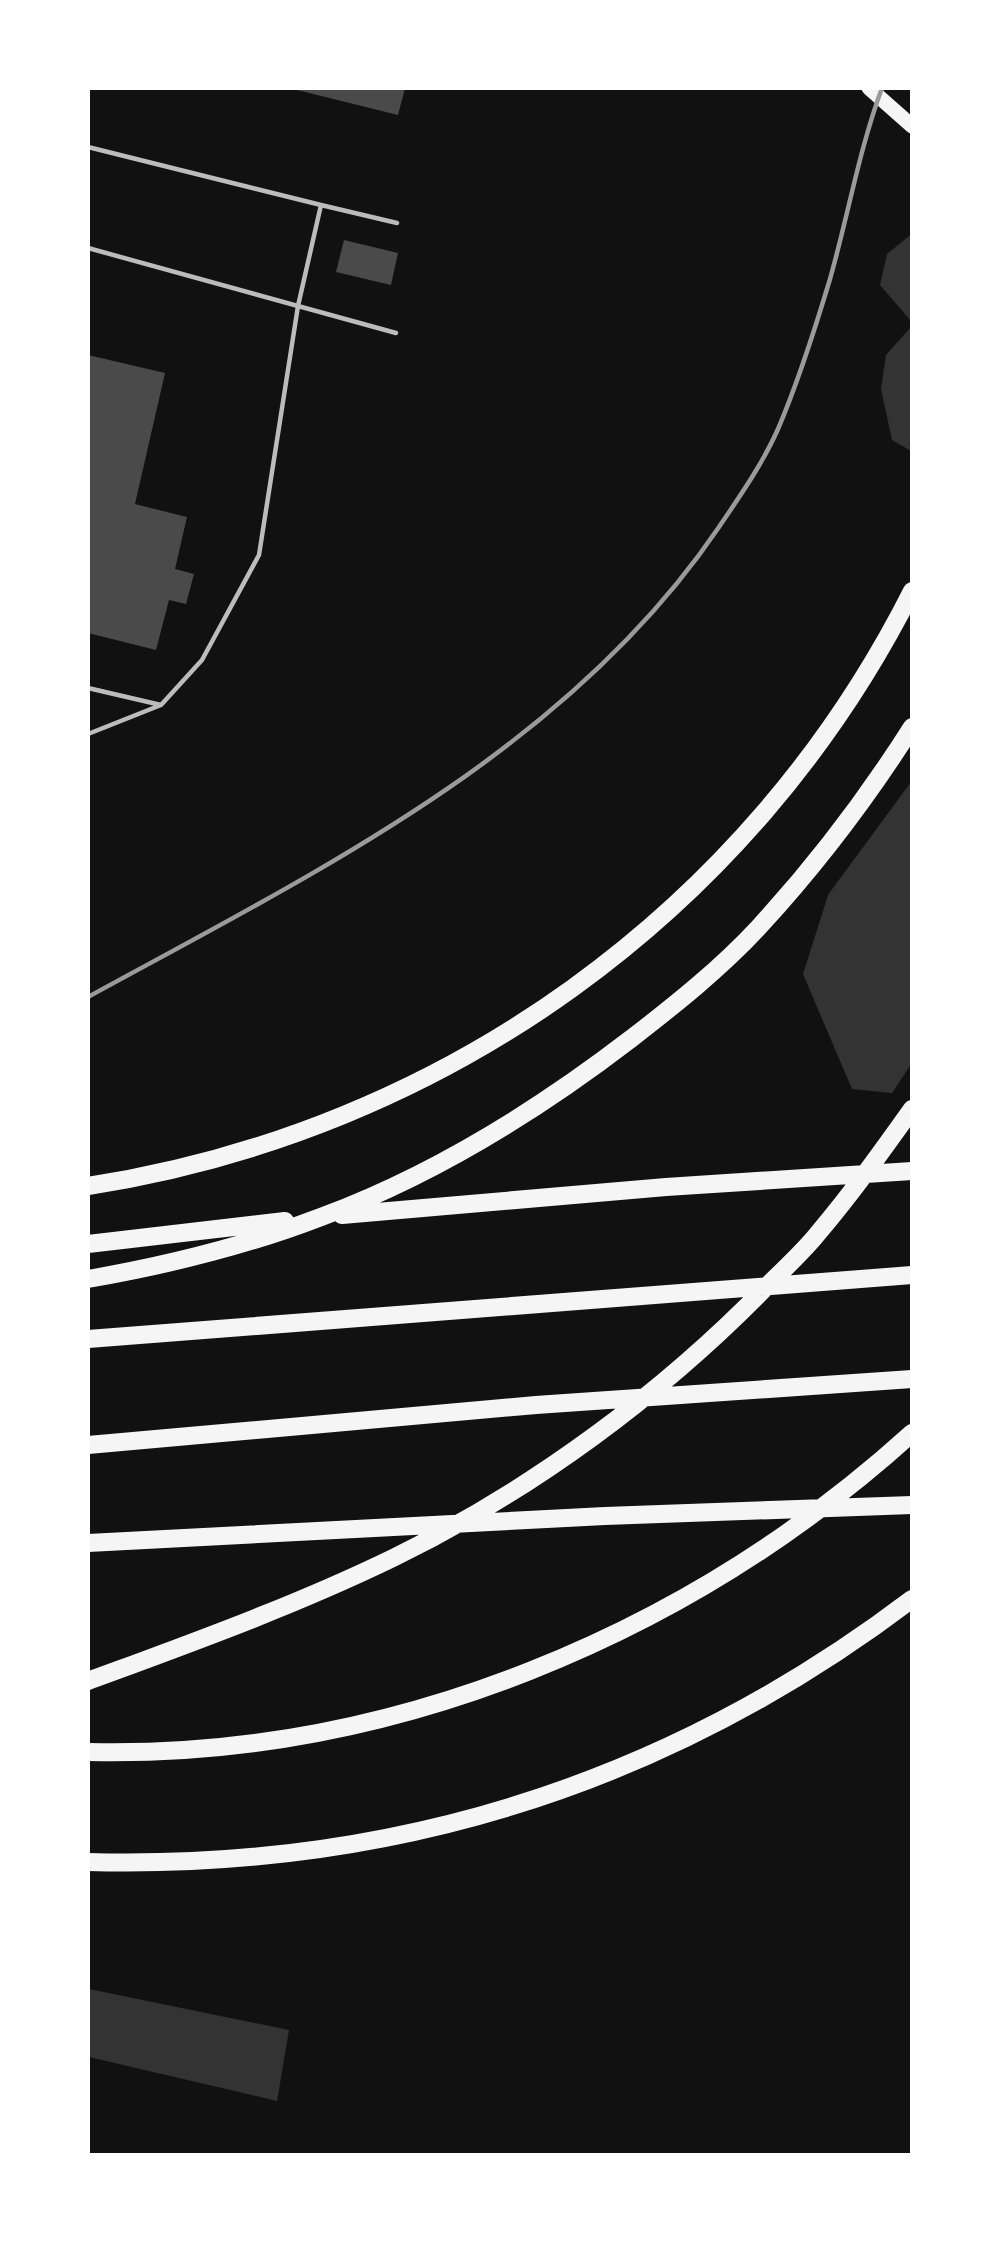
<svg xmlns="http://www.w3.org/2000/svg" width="1000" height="2243" font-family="'Roboto Condensed',sans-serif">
<rect width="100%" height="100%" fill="#111"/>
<path fill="#333" d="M909 236 912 237 911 321 880 285 887 254Z
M911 327V451L892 440 881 389 886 355Z
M911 771V1095L852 1089 803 974 829 892Z
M89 1989 289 2030 277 2101 89 2057Z"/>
<path fill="#111" d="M912 768 911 782 822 903 827 890Z
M911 1064 912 1098 891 1095Z"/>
<path fill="#4a4a4a" d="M289 88H405L398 115Z
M344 240 398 253 391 285 336 272Z
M88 355 165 373 135 504 187 517 175 569 194 574 186 604 169 600 156 650 88 633Z"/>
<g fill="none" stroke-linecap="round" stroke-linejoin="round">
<path stroke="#bcbcbc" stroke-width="4.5" d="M88 147 321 205
M88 248 396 333
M88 688 161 705 202 660 259 555 298 306 321 205 397 223
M88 734 161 705"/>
<path stroke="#f5f5f5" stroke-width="15" d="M869 88 912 126"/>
<path stroke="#f5f5f5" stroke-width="18" d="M88 1186C443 1131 750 912 912 591
M342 1215 666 1187 912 1171
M88 1244 285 1221
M88 1279C168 1265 246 1246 321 1217 434 1175 537 1111 632 1038 676 1004 721 968 759 927 816 865 867 798 912 727
M88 1339 912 1275
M88 1445 536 1405 912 1379
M88 1543 605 1516 912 1505
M88 1681C191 1643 294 1606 393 1558 532 1490 661 1395 769 1284 786 1267 804 1251 819 1232 852 1193 882 1151 912 1109
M88 1752C391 1759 689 1635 912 1433
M88 1862C394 1870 668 1784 912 1599"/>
<path stroke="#9a9a9a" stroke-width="4.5" d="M88 997C318 871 568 750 719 527 740 496 763 463 778 429 799 380 815 329 830 279 848 216 859 150 882 88"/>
</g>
<rect width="1000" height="2243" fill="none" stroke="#ffffff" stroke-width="180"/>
</svg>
